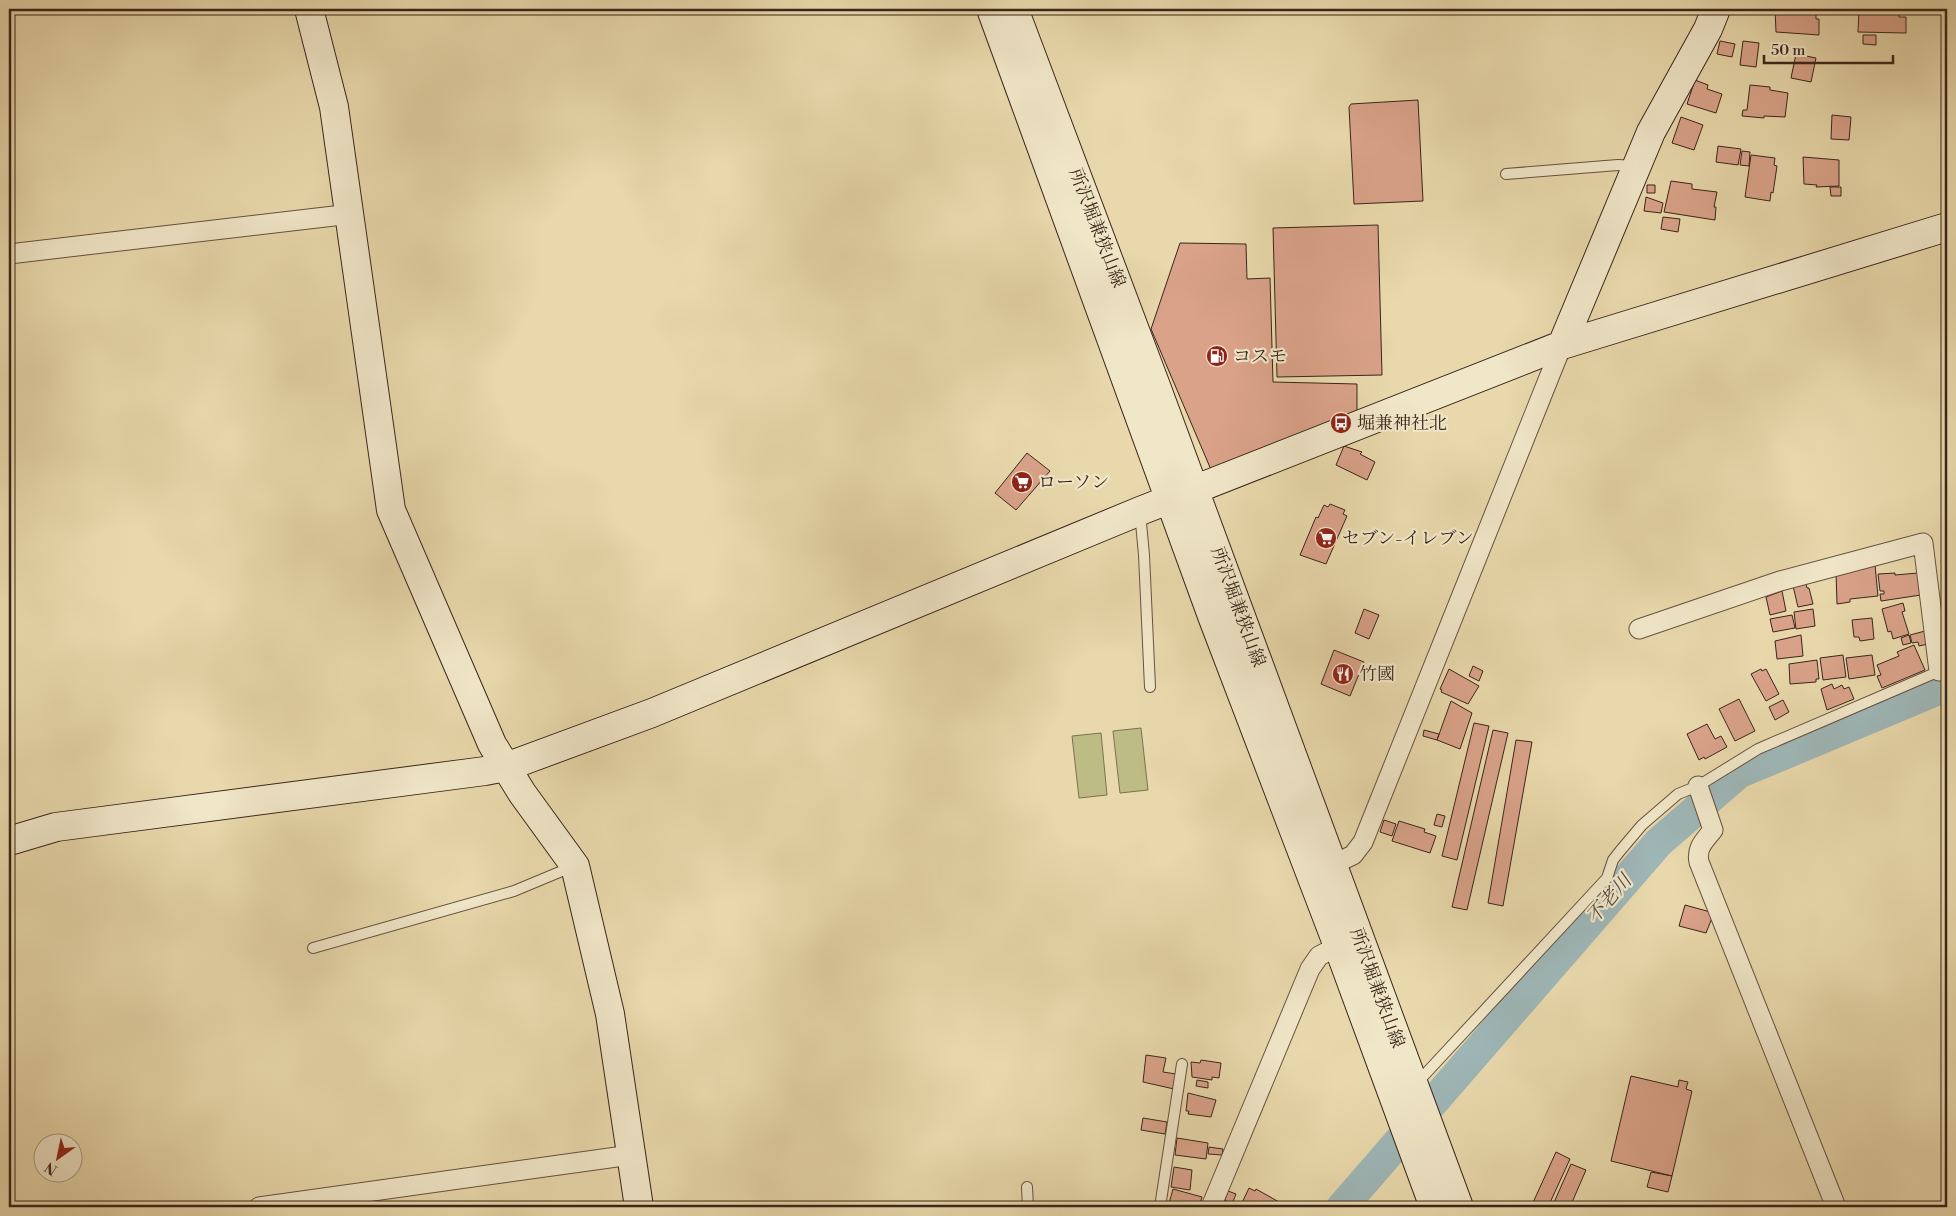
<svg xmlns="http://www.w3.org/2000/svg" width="1956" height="1216" font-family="'Libre Bodoni','Noto Serif JP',serif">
<rect width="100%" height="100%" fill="#e8d8ab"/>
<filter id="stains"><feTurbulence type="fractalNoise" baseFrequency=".004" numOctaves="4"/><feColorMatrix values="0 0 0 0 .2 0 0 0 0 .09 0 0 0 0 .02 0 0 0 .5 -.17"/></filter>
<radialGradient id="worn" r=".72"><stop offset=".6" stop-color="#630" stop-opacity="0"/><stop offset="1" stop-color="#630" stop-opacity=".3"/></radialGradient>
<path fill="#bdbc84" stroke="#7c7050" d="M1141 728 1148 790 1120 793 1113 731Z
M1101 733 1107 795 1079 798 1072 736Z"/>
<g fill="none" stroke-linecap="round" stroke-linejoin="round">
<path stroke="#9eb6b6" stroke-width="31" d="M1342 1207 1659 842 1739 773 1947 686"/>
</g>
<path fill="#d9a289" stroke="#3a251b" d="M1775 9H1816V19H1819V35L1776 32Z
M1859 9H1899V17H1906V33L1858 32Z
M1863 35H1876V45L1863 44Z
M1720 41 1735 44 1732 57 1717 54Z
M1743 41 1759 43 1756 67 1740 65Z
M1796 54 1816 58 1811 82 1791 78Z
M1695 80 1708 85 1707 89 1722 94 1716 113 1687 104Z
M1750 85 1770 87V90L1788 93 1785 117 1764 116V118L1742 116 1743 110H1747Z
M1418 100 1423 201 1354 204 1349 107 1351 104Z
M1832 115 1851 117 1849 140 1831 139Z
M1681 117 1703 125 1694 150 1672 143Z
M1718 146 1741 149 1738 165 1716 162Z
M1742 151 1750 152 1749 166 1740 165Z
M1751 155 1775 158 1774 165 1777 166 1773 193 1771 192 1770 201 1745 197Z
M1803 157 1839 160V186L1816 187 1817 185 1804 184Z
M1671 181 1692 184V189L1717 192 1714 207H1716L1715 220 1664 212Z
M1647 185H1655V193H1647Z
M1830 187H1841V196H1831Z
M1646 197 1663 203 1661 213 1644 211Z
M1663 217 1680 219 1678 232 1661 229Z
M1378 225 1382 375 1277 377 1273 228Z
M1180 243 1246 244 1247 279 1270 278 1273 382 1357 384V411L1212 472 1151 329Z
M1344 446 1362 452 1360 454 1375 462 1367 480 1336 465Z
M1027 453 1050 471 1016 510 995 493Z
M1330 504 1345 510 1343 514 1347 516 1326 564 1300 555 1316 517 1318 518 1324 505 1328 507Z
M1875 565 1878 596 1850 599V602L1837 604 1836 572Z
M1895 573V575L1918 573 1921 595 1881 601 1880 594H1884V591H1880L1878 574Z
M1806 584 1807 588H1809L1813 604 1798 607 1793 586Z
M1782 591 1786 611 1770 615 1766 597Z
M1903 603 1905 611 1902 612 1909 634 1893 639 1891 631 1888 632 1882 609Z
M1364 609 1379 615 1369 639 1355 633Z
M1813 609 1815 626 1796 629 1794 612Z
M1792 615 1795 628 1773 632 1770 619Z
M1872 618 1874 639 1860 641 1859 637H1854L1852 620Z
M1925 631 1928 644 1919 646 1918 642 1912 643 1910 635Z
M1801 635 1803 656 1777 659 1775 641Z
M1909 635 1911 643 1903 645 1901 638Z
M1914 645 1925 670 1882 688 1877 676 1881 675 1877 665 1899 656 1897 652Z
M1334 650 1364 662 1350 696 1321 684Z
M1843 655 1846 677 1823 680 1820 658Z
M1872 655 1875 675 1849 679 1846 658Z
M1817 660 1819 679H1816V682L1790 684 1789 664Z
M1473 666 1483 671 1479 681 1469 676Z
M1449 669 1479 686 1468 704 1441 692 1442 690 1440 689Z
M1761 669 1762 671 1766 669 1779 694 1766 701 1751 674Z
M1832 684 1834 689 1842 685 1844 689 1849 687 1854 699 1827 710 1821 689Z
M1739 699 1755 731 1735 741 1719 709Z
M1783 700 1789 712 1775 720 1769 707Z
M1451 701 1472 713 1460 749 1437 740Z
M1474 723 1489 726 1457 860 1442 856Z
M1707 724 1715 739 1721 736 1727 747 1705 759 1704 757 1699 760 1687 734Z
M1424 730 1439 734 1437 740 1423 736Z
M1493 730 1508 733 1467 910 1452 907Z
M1516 740 1532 742 1503 906 1488 903Z
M1437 814 1445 816 1442 827 1434 825Z
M1384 820 1396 824 1392 836 1380 832Z
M1399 821 1425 829 1424 832 1436 836 1430 853 1392 841Z
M1685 905 1714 913 1706 933 1679 926Z
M1146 1055 1166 1058 1163 1072 1176 1074 1174 1089 1143 1082Z
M1201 1060 1221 1063 1219 1078 1212 1077V1080L1192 1077 1191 1062 1200 1063Z
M1631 1076 1678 1087 1679 1080 1688 1082 1686 1089 1692 1091 1672 1176 1611 1161Z
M1197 1080 1208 1082V1088L1196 1086Z
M1188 1093 1216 1100 1211 1117 1188 1114 1189 1111H1186Z
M1143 1118 1167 1122 1165 1134 1141 1130Z
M1177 1138 1208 1143 1206 1159 1175 1155Z
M1209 1147 1223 1149 1222 1155 1208 1154Z
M1556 1152 1570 1159 1548 1207H1531Z
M1571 1164 1586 1170 1570 1207H1552Z
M1174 1167 1192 1170 1190 1190 1171 1187Z
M1651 1172 1672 1176 1668 1192 1647 1187Z
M1249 1188 1255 1191 1256 1189 1279 1202 1277 1207H1240Z
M1173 1189 1202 1197 1199 1207H1168Z
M1228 1191 1236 1194 1232 1204 1225 1200Z"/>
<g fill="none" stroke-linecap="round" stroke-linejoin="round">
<g stroke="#66523f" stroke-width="12">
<path id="lane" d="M1506 174 1618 165 1635 166
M1140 512 1144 555 1150 687
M313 948 514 891 574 866
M1416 1084 1607 878 1613 860 1620 851 1642 825 1678 794 1698 786 1758 749 1942 670
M1027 1187 1028 1207
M1160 1207 1182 1064"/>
</g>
<g stroke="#66523f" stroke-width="21">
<path id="street" d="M9 254 351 214
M1639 629 1780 581 1923 543 1939 671
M1698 786 1713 830C1704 841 1696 848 1699 862L1836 1207
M1332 865 1353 855 1363 842 1562 345
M259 1207 631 1155
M1211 1207 1310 969 1319 956 1338 946"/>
</g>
<g stroke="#3a251b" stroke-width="30">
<path id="secondary" d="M309 9 334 107 391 510 492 744 522 793 575 866 610 1014 639 1207
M991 9 1212 616 1338 946 1434 1207
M1014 9 1156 386 1459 1207
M1562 345 1651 132 1708 29 1716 9
M9 841 56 827 485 771 506 767 652 713 1140 511 1562 345 1947 227"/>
</g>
<use href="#lane" stroke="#f0e6c8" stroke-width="10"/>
<use href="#street" stroke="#f0e6c8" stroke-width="19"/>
<use href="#secondary" stroke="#f0e6c8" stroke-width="28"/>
</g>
<defs>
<g id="fuel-disc" transform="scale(1.125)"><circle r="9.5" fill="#8f2418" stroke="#f0e6c8"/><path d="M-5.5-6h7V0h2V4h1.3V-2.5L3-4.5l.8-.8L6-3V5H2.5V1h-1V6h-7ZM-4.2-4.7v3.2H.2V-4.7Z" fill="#fff"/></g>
<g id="bus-disc" transform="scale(1.125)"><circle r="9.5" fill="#8f2418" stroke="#f0e6c8"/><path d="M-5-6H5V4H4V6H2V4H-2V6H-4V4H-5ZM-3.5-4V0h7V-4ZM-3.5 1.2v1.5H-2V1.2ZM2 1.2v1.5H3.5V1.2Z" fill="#fff"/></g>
<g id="supermarket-disc" transform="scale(1.125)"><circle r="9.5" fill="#8f2418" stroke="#f0e6c8"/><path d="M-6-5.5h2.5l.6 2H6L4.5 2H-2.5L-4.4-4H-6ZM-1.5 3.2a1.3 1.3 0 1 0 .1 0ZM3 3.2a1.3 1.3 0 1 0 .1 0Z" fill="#fff"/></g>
<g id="restaurant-disc" transform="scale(1.125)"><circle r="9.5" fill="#8f2418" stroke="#f0e6c8"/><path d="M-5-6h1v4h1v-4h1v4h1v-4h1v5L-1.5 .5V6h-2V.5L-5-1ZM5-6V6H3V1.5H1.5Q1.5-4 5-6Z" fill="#fff"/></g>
</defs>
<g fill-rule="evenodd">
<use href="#fuel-disc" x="1217" y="356"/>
<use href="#bus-disc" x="1341" y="423"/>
<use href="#supermarket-disc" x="1022" y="482"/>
<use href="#supermarket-disc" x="1326" y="538"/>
<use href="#restaurant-disc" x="1343" y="674"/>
</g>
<g text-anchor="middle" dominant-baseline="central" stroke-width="4.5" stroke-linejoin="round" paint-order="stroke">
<g font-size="18" fill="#3a251b" stroke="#f0e6c8">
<text transform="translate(1097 228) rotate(69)">所沢堀兼狭山線</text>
<text transform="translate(1238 607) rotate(70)">所沢堀兼狭山線</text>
<text transform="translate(1377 988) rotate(70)">所沢堀兼狭山線</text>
</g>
<g font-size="18" fill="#3a251b" stroke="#f0e6c8" text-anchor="start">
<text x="1233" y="356">コスモ</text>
<text x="1357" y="423">堀兼神社北</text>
<text x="1038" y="482">ローソン</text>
<text x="1342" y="538">セブン-イレブン</text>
<text x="1359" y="674">竹國</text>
</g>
<g font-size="19" font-style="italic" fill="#534942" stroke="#f0e6c8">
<text transform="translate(1609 899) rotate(-49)">不老川</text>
</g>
</g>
<rect width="1956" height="1216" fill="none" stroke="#e8d8ab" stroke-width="30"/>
<rect x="10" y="10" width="1936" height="1196" fill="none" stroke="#3a251b" stroke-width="2.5"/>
<rect x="15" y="15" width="1926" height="1186" fill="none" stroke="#3a251b"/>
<g transform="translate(58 1158) rotate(213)"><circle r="24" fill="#f0e6c8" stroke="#a79983"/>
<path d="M0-4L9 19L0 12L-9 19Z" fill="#8f2418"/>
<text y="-8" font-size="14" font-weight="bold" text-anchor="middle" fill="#3a251b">N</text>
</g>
<path d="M1764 55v8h129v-8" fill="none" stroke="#3a251b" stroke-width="2.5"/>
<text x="1771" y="55" font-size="15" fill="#3a251b" stroke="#f0e6c8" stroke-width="4" paint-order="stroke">50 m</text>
<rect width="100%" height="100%" filter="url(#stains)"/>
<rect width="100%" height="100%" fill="url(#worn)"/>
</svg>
